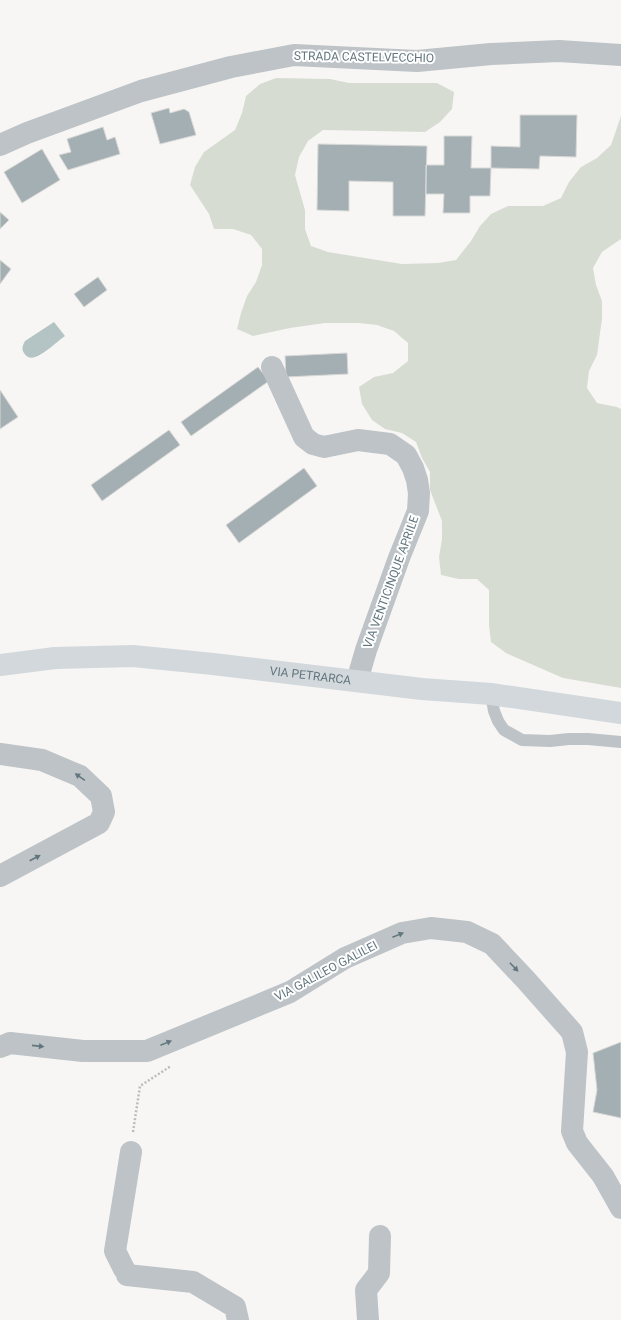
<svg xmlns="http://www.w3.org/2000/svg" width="621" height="1320" font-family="Roboto,sans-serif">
<rect width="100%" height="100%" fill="#f7f6f4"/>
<path fill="#d7dcd3" d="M276 78 330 79 349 83H437L454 92 452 109 440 122 425 132 323 130 308 141 299 157 295 175 305 210V229L311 246 328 252 402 264 438 263 456 260 471 241 480 226 491 214 508 206H543L561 198 569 182 581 167 597 158 611 145 621 116V239L602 252 593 268 596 285 602 301V319L597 355 589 371 587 388 597 403 617 407 621 409V688L563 678 506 653 491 642 489 625V590L477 579H459L441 575 439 557 442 539V521L430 490V472L422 458 416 442 402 433 385 429 372 420 362 404 359 387 374 377 393 373 408 361V343L394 331 377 325 359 323H325L290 328 253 336 237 329 241 313 247 296 256 282 262 265V249L251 235 233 229H214L209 214 190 185 195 167 204 152 235 130 242 113 246 96 260 84Z"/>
<path fill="#b4c4c5" d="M54 322 65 336C58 341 43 355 35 357 31 359 26 357 24 353 21 349 23 345 25 341Z"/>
<path fill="#a4afb3" stroke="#d8d8d6" d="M169 108 170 113 184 109 189 112 196 135 160 144 151 113Z
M520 115H577L576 157 540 156 539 169 491 168V146L520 147Z
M103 127 107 140 115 137 120 154 68 170 59 155 71 152 67 139Z
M444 136H472L471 168H491L490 196H470V213H443L444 194H426V165H444Z
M318 144 427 146 425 216H393V182L349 181V211L317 210Z
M42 149 60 180 22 203 4 172Z
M0 212 9 220 0 229Z
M0 260 11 269 0 284Z
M98 277 107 290 84 307 74 294Z
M347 353 348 374 286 377 285 356Z
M258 367 269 381 191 436 181 422Z
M0 390 18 417 0 429Z
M169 430 180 445 102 501 91 485Z
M304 468 317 486 239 543 226 525Z
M621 1042V1118L593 1112 597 1090 593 1053Z"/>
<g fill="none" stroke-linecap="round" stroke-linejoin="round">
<path stroke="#babdbf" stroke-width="2.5" stroke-dasharray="2 2" stroke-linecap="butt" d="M133 1132 140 1086 171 1066"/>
<path stroke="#bdc3c6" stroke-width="12" d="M491 694 494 711 498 721 504 730 522 740 550 741 569 739H588L621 742"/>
<path stroke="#bdc3c6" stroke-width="22" d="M0 145 27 133 141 91 231 67 294 55 417 61 491 54 559 51 621 55
M272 367 304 437 313 444 324 447 358 440 390 444 406 455 413 468 417 480 419 493 418 511 399 558 366 650 357 681
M0 754 42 760 80 776 101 796 104 812 99 823 0 876
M0 1047 10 1043 83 1051H147L290 992 345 958 402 933 431 928 467 932 492 944 525 979 572 1032 577 1052 572 1131 577 1143 603 1176 621 1208
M124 1269 115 1251 131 1152
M127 1275 193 1282 235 1307 238 1320
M368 1320 366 1290 379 1273 380 1236"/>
<path stroke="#d2d8db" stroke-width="22" id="s1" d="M0 665 55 658 133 656 213 664 422 689 491 694 621 713"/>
</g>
<defs><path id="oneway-solid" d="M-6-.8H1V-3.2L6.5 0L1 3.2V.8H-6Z"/></defs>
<g fill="#62767e">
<use href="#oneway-solid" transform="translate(80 777) rotate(-145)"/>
<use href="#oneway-solid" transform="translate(35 858) rotate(-28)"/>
<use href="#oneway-solid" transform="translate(398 935) rotate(-22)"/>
<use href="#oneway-solid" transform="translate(514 967) rotate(46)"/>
<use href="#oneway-solid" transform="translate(166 1043) rotate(-22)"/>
<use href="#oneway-solid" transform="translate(38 1046) rotate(6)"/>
</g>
<g text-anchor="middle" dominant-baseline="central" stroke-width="4" stroke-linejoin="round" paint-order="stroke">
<g font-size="12" fill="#62767e" stroke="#fff">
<text transform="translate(364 57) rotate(1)">STRADA CASTELVECCHIO</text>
<text transform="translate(391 582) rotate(-70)">VIA VENTICINQUE APRILE</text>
<text stroke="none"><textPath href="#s1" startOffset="312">VIA PETRARCA</textPath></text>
<text transform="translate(326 971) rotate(-28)">VIA GALILEO GALILEI</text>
</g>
</g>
</svg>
